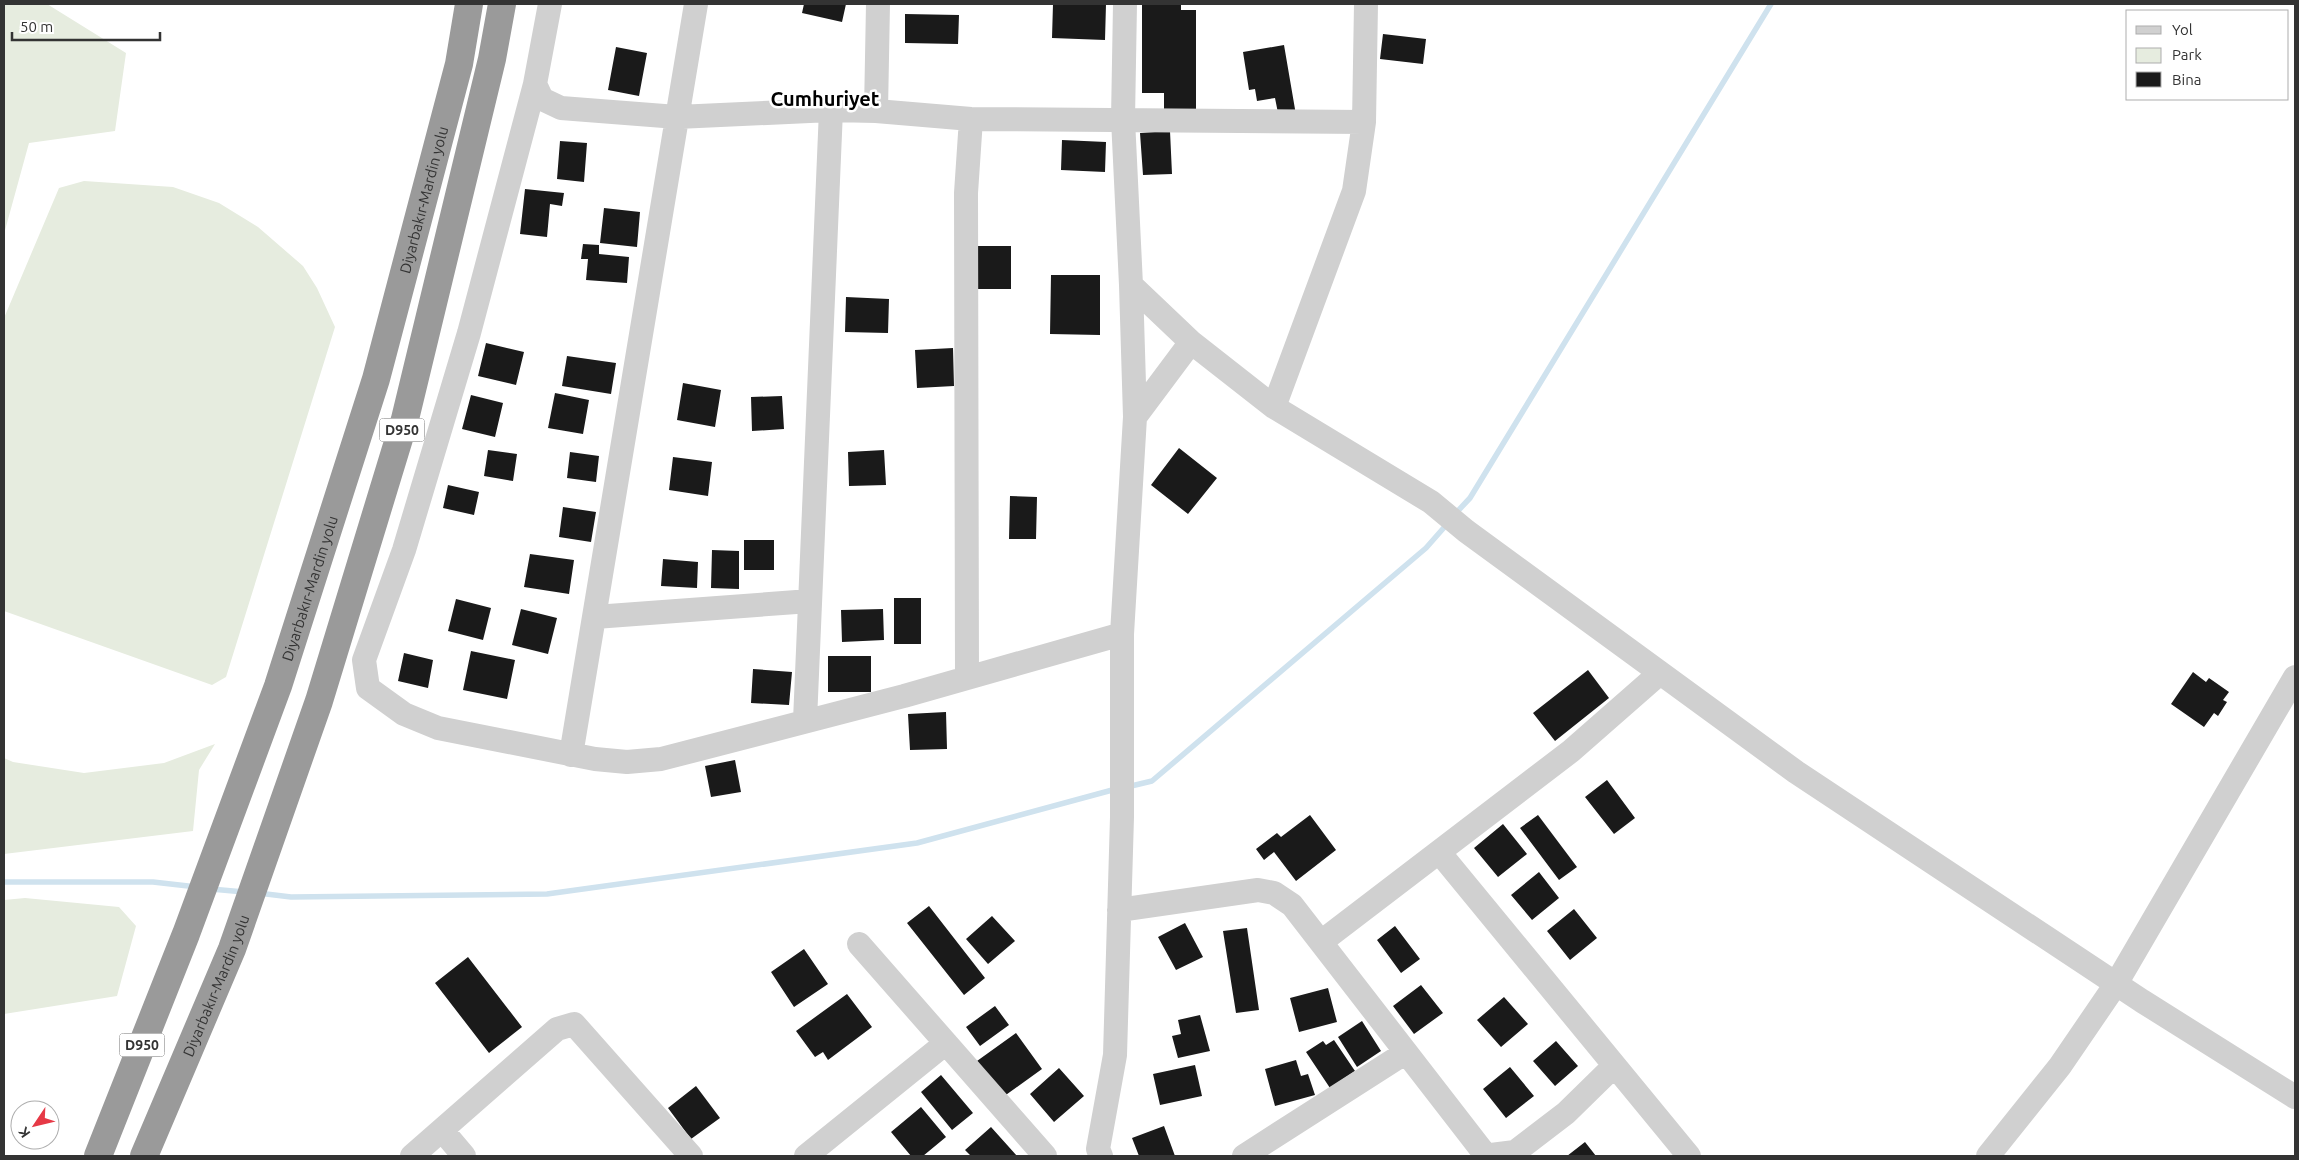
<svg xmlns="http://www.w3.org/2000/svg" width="2299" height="1160" font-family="Ubuntu,sans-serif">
<rect width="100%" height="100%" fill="#fff"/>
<path fill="#e6ecdf" d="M4 4H47L126 53 115 131 29 143 4 234Z
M84 181 173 187 219 203 258 227 303 266 317 288 335 327 226 677 212 685 4 611V318L59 188Z
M215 744 199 770 193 831 4 854V758L13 762 84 773 164 763Z
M25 898 119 907 136 926 117 996 4 1014V900Z"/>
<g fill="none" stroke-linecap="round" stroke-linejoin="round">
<path stroke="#cfe2ee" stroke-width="5.5" d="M1455 514 1470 498 1771 4
M1127 787 1152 781 1426 548 1448 523
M4 882H153L197 887
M211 889 244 892
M258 893 291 897 547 894 917 843 1116 789"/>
</g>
<path fill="#1a1a1a" d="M804 4H846L842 22 802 13Z
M1053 4H1106L1105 40 1052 38Z
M1142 4H1181V10H1196V114H1164V93H1142Z
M905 14 959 15 958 44 905 43Z
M1383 34 1426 39 1423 64 1380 59Z
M1284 45 1296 115 1279 118 1275 98 1257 101 1255 89 1249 90 1243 52Z
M616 47 647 53 639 96 608 90Z
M1170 131 1172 174 1143 175 1140 133Z
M1062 140 1106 142 1105 172 1061 170Z
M560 141 587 143 584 182 557 179Z
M525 189 564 193 562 206 550 204 547 237 520 234Z
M604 208 640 212 637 247 600 243Z
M583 244 599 245V254L629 257 627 283 586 280 588 259H581Z
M977 246H1011V289H977Z
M1051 275H1100V335L1050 334Z
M846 297 889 299 888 333 845 332Z
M486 343 524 352 516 385 478 376Z
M953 348 954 386 917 388 915 350Z
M567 356 616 363 611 394 562 386Z
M683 383 721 390 715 427 677 420Z
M555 393 589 400 583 434 548 428Z
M471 395 503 403 495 437 462 429Z
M782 396 784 429 752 431 751 397Z
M1179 448 1217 478 1188 514 1151 485Z
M488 450 517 454 513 481 484 476Z
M884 450 886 485 849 486 848 452Z
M570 452 599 456 596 482 567 478Z
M673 457 712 462 708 496 669 490Z
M448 485 479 492 474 515 443 508Z
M1010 496 1037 497 1036 539H1009Z
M563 507 596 512 591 542 559 537Z
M744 540H774V570H744Z
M712 550 739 551V589L711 588Z
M530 554 574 560 569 594 524 587Z
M663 559 698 562 697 588 661 586Z
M894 598H921V644H894Z
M456 599 491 608 483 640 448 631Z
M521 609 557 618 548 654 512 645Z
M883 609 884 640 842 642 841 610Z
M471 651 515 660 507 699 463 690Z
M404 653 433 660 428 688 398 681Z
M828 656H871V692H828Z
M753 669 792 672 789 705 751 703Z
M1588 670 1609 698 1555 741 1533 713Z
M2193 672 2206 682 2209 678 2229 692 2223 700 2227 702 2218 716 2214 713 2204 727 2171 704Z
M946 712 947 749 910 750 908 714Z
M735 760 741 792 711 797 705 766Z
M1607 780 1635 818 1614 834 1585 797Z
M1310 815 1336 850 1296 881 1274 852 1264 860 1256 849 1277 833 1281 837Z
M1538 815 1577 867 1559 880 1520 828Z
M1503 824 1527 854 1498 877 1474 848Z
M1539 872 1559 898 1532 920 1511 895Z
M929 906 985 978 964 995 907 923Z
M1574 909 1597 938 1570 960 1547 931Z
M992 916 1015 941 988 964 966 939Z
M1185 923 1203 957 1176 970 1158 937Z
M1395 926 1420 959 1401 973 1377 940Z
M1247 928 1259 1010 1236 1013 1223 931Z
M804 949 828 984 794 1007 771 972Z
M468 957 522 1027 489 1053 435 983Z
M1421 985 1443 1013 1414 1034 1393 1006Z
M1328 988 1337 1022 1299 1032 1290 998Z
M847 994 872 1027 828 1060 823 1052 815 1057 796 1031Z
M1504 997 1528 1024 1501 1047 1477 1020Z
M995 1006 1009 1025 980 1046 966 1027Z
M1200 1015 1210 1051 1178 1058 1172 1036 1181 1034 1178 1020Z
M1362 1021 1381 1051 1357 1067 1338 1037Z
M1016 1033 1042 1069 1003 1097 977 1061Z
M1334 1040 1355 1071 1330 1088 1306 1052 1323 1041 1326 1045Z
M1556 1041 1578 1066 1555 1086 1533 1061Z
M1296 1060 1301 1076 1308 1074 1315 1095 1275 1106 1265 1069Z
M1195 1065 1202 1096 1160 1105 1153 1074Z
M1510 1067 1534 1096 1506 1118 1483 1089Z
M1059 1068 1084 1096 1054 1122 1030 1094Z
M941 1075 973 1113 952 1130 921 1092Z
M696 1086 720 1118 691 1139 668 1108Z
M921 1107 946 1137 923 1156H911L891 1132Z
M1164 1126 1175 1156H1139L1132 1138Z
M991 1127 1017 1156H971L965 1150Z
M1585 1142 1596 1156H1567Z"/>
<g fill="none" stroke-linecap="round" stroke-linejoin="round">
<path stroke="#d0d0d0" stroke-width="24" d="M550 4 535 84 542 99 561 108 677 117 831 110 876 111 971 119 1364 122
M535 84 469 333 404 550 364 660 368 688 404 714 438 728 595 759 627 762 661 759 904 696 1122 634
M876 111 878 4
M1131 285 1191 342 1274 407 1431 502 1466 531 1796 772 2142 1001 2295 1097
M1274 407 1354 191 1364 122 1366 4
M1135 417 1191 342
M595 617 810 601
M967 678 966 193 971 119
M805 721 831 110
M571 755 696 4
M1439 852 1689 1156
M1119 910 1258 890 1274 893 1292 905 1484 1153 1491 1155 1515 1152 1566 1113 1614 1066
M1321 942 1571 751 1660 673
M859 944 1045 1156
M442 1130 464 1156
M412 1156 557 1029 574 1024 691 1156
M806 1156 946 1043
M1101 1156 1098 1149 1115 1055 1122 817V634L1135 417 1131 285 1123 119 1125 4
M1244 1156 1405 1053
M1988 1156 2060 1066 2116 984 2295 677"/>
<g stroke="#9a9a9a" stroke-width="28">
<path id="s1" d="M98 1156 186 934 278 686 376 379 459 64 469 4"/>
<path id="s2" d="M144 1156 232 949 319 701 405 419 492 59 502 4"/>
</g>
</g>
<g text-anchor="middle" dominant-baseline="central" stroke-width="5" stroke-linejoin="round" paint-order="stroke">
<g fill="#fff" stroke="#707070" stroke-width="1">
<rect x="379.5" y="418.5" width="45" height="23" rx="4"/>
<rect x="119.5" y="1033.5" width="45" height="23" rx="4"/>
</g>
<g font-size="14" font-weight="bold" fill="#333">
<text x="402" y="430">D950</text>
<text x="142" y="1045">D950</text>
</g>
<g font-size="15" fill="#333" stroke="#fff">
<text stroke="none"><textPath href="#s1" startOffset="1011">Diyarbakır-Mardin yolu</textPath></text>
<text stroke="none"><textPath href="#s1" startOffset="606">Diyarbakır-Mardin yolu</textPath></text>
<text stroke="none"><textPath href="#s2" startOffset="185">Diyarbakır-Mardin yolu</textPath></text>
</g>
<g font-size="20" font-weight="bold" fill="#000" stroke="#fff">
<text x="825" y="98">Cumhuriyet</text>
</g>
</g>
<rect width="2299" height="1160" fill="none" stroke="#333333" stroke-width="10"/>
<rect x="2126" y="10" width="162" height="90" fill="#ffffff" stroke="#adadad"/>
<rect x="2136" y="26" width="25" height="8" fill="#d0d0d0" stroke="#adadad"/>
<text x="2172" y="35" font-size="15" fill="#333333">Yol</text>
<rect x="2136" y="48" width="25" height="15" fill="#e6ecdf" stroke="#adadad"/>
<text x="2172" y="60" font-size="15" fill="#333333">Park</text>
<rect x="2136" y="72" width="25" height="15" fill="#1a1a1a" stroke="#adadad"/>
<text x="2172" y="85" font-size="15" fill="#333333">Bina</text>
<g transform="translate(35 1125) rotate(235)"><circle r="24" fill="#ffffff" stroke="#adadad"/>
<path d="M0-4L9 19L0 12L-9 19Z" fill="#e63946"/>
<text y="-8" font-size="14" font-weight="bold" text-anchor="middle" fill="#333333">K</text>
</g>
<path d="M12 32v8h148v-8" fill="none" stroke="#333333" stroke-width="2.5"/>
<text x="20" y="32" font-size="15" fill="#333333" stroke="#ffffff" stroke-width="4" paint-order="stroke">50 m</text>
</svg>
